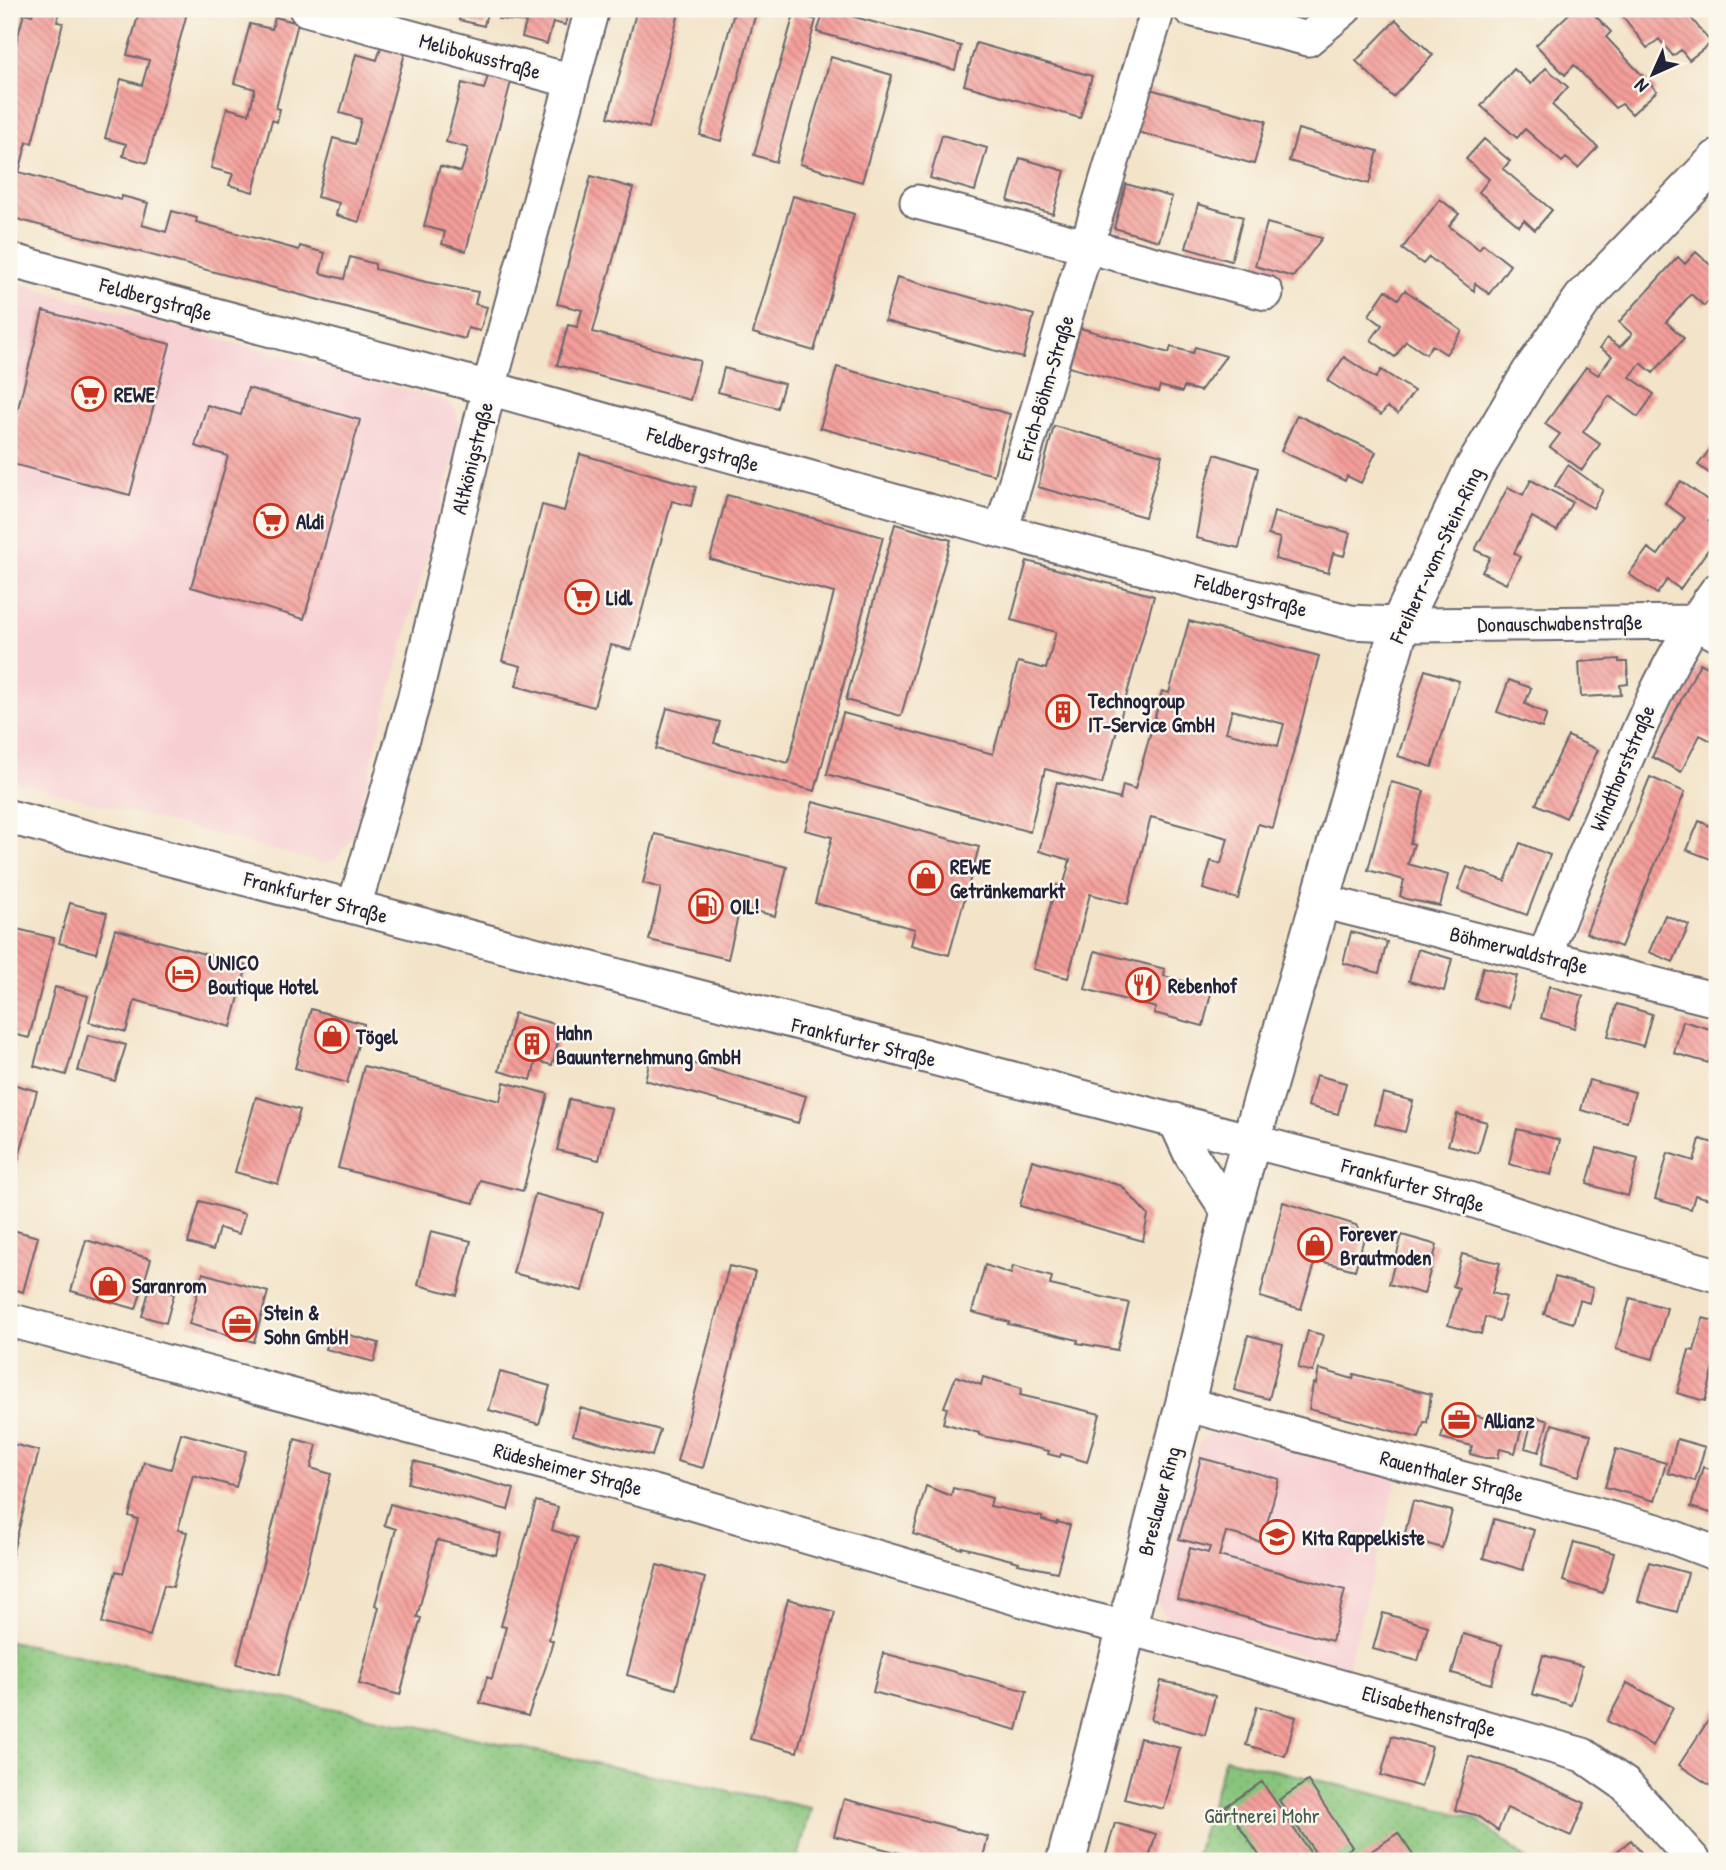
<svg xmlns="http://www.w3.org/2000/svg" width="1726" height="1870" font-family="'Patrick Hand',sans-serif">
<defs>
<pattern id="garden-dots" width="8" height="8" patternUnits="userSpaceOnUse" patternTransform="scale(1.75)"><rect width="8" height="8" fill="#88c57b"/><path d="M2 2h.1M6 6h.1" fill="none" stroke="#75a96b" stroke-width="1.8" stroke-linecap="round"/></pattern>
<pattern id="building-back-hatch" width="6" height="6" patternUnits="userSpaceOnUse" patternTransform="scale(1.75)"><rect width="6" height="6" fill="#f49e9a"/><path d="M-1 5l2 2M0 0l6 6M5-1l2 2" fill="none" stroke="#c5807f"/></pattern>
</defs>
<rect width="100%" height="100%" fill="#fbf7ec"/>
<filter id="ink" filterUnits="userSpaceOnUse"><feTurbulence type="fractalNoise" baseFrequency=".0143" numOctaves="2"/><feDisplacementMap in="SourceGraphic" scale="14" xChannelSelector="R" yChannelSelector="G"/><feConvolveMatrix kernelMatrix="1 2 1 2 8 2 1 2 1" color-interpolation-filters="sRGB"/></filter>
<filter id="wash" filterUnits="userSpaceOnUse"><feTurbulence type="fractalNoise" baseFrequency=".00686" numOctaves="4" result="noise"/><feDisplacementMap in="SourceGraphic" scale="28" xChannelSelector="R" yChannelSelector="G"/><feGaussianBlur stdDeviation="1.57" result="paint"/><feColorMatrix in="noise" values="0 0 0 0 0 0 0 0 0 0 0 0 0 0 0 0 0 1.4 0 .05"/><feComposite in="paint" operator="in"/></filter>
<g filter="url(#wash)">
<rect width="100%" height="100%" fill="#f3e4c9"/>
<path fill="#f7cfd3" d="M9 281 443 400 455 408 461 430 351 839 335 859 322 863 9 780Z
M1220 1432 1397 1479 1348 1667 1169 1618 1160 1608 1157 1595 1199 1444 1207 1435Z"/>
<path fill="url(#garden-dots)" stroke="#55745b" stroke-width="2" d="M9 1641 811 1808 797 1861H9Z
M1225 1758 1475 1818 1528 1861H1194Z"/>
<g id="blocks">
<path fill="url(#building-back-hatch)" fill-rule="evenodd" d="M34 9H60L57 22 63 23 32 143 27 142 19 172 121 200 122 196 148 203 142 225 166 232 172 211 197 218 196 222 299 250 300 246 325 253 320 273 344 279 350 257 375 264V269L426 282 478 292 475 304 487 307 480 331 468 328 465 339 9 217V69L24 13 32 15Z
M140 9H188L147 163 123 156 126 144 105 138 121 79 142 85 149 60 127 55Z
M462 9H569L565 25 553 22 547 44 522 37 526 22 498 19 499 15 487 12 484 26 459 20Z
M637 9H680L649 128 608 117Z
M735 9H757L721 141 700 135Z
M825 9 961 46 955 70 817 32Z
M1574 9H1589L1611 32 1606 37 1657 91 1632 114 1622 104 1615 108 1574 65 1565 75 1536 45Z
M1622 9H1684L1711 43 1689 60 1681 50 1673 56 1659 39 1647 48 1619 11Z
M794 14 816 20 776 162 754 155Z
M275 17 298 23 276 108 280 109 277 122 272 120 253 192 229 185 233 174 211 168 227 108 249 114 255 89 234 83 250 24 272 29Z
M1396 20 1433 55 1393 97 1356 61Z
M976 43 1092 76 1080 118 964 85Z
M381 47 405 53 359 222 336 215 339 203 317 197 333 138 355 144 361 119 340 113 356 54 377 60Z
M831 57 892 75 862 182 800 164Z
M1546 68 1568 87 1552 105 1598 147 1578 168 1566 158 1562 162 1525 129 1517 138 1481 106 1514 69 1531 84Z
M488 76 511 82 466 251 442 244 445 232 424 226 440 166 461 172 465 160 468 148 446 142 462 83 484 89Z
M1146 88 1266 121 1254 164 1134 131Z
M1298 129 1378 151 1369 184 1289 161Z
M942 135 987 148 975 191 930 178Z
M1484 139 1510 161 1503 169 1552 210 1535 230 1524 220 1519 226 1479 192 1489 179 1466 159Z
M1020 158 1065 171 1053 214 1008 201Z
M591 176 633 188 593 332 700 361 690 400 557 365 568 325 577 327 582 310 557 304Z
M1126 184 1172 197 1159 241 1114 228Z
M793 196 854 214 814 351 753 333Z
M1440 199 1459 214 1449 226 1479 249 1483 244 1510 265 1489 294 1475 283 1474 291 1429 257 1423 264 1402 249Z
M1198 204 1243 217 1231 261 1186 248Z
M1267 223 1322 238 1293 277 1255 266Z
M1696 252 1717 271V291L1704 306 1691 294 1666 322 1684 338 1653 373 1641 363 1630 377 1654 394 1638 417 1609 396 1583 432 1600 444 1582 470 1550 447 1560 434 1545 424 1586 367 1598 375 1612 356 1600 348 1607 338 1620 347 1632 334 1619 322 1678 257 1685 264Z
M897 277 1034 315 1023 358 885 321Z
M1386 290 1398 299 1405 290 1462 331 1446 354 1432 345 1426 354 1406 341 1395 357 1371 340 1382 325 1369 315Z
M43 311 170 344 130 495 9 463V443Z
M1080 328 1169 353 1171 347 1193 353 1195 347 1226 356 1200 391 1184 387 1182 392 1160 386 1158 392 1069 367Z
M1344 357 1376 378 1381 370 1414 391 1398 414 1387 407 1381 415 1328 381Z
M837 367 1010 414 994 475 820 428Z
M724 368 784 384 777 408 718 392Z
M248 388 360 420 304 619 191 587 228 456 195 446 207 405 241 415Z
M1297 415 1376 452 1361 483 1347 476 1345 481 1281 451Z
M1054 426 1162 455 1145 517 1038 487Z
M1717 440V479L1698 465Z
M580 454 696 487 691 506 672 501 631 650 611 645 594 707 516 686 521 666 502 661 542 505 564 511Z
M1215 454 1258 468 1239 548 1196 538 1205 487Z
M1568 465 1603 490 1593 508 1555 486Z
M1531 480 1572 502 1557 531 1532 517 1514 553 1520 557 1506 584 1482 572 1490 557 1475 550 1508 487 1523 495Z
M1681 481 1717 507 1708 521 1717 527V537L1680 589 1667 580 1657 594 1629 574 1648 548 1658 555 1685 518 1665 503Z
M727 495 883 537 815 791 656 749 667 708 720 722 714 743 788 763 834 593 710 559Z
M1274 512 1350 533 1344 556 1333 553 1328 573 1275 559 1280 538 1268 535Z
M895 524 951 540 901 716 846 700Z
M1027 561 1154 596 1102 784 1045 769 1030 832 827 774 843 713 993 754 1018 662 1046 669 1056 632 1011 620Z
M1189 621 1319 656 1273 828 1258 824 1238 899 1203 889 1211 861 1221 864 1228 838 1151 817 1128 904 1090 894 1068 978 1033 969 1056 885 1063 887 1070 860 1039 851 1057 782 1120 799 1123 785 1135 789 1162 691 1169 693ZM1232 710 1284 724 1278 746 1226 732Z
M1619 659V662H1627L1628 684 1620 685 1621 695 1581 697 1579 662Z
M1700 663 1717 672V744L1700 735 1681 772 1652 757Z
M1425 670 1459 681 1432 767 1398 756Z
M1509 680 1531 688 1525 704 1547 714 1542 728 1497 712Z
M1568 736 1598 750 1566 818 1536 804Z
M1650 777 1685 792 1621 947 1586 933Z
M1391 782 1424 791 1410 843 1414 844 1408 864 1448 875 1440 906 1406 899 1400 896 1404 880 1368 870Z
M813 802 979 847 949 955 911 945 915 929 815 903 832 837 805 830Z
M1699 821 1717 829 1716 861 1687 850Z
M655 834 787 867 775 916 740 907 728 959 649 940 661 888 643 883Z
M1520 843 1550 855 1527 915 1458 890 1467 867 1505 881Z
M70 903 107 913 96 953 59 943Z
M1665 915 1689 925 1673 962 1649 952Z
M9 927 54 938 29 1038 9 1033Z
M115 929 247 966 231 1027 135 1000 126 1032 89 1022Z
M1351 932 1387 942 1379 973 1343 963Z
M1418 949 1452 959 1444 991 1409 981Z
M1095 951 1165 969 1164 976 1212 989 1203 1026 1154 1013 1156 1008 1085 989Z
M1483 967 1517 976 1508 1008 1475 999Z
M1549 986 1583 996 1574 1028 1541 1018Z
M55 987 88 996 66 1075 34 1066Z
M1617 1004 1652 1014 1643 1046 1608 1036Z
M311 1009 364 1024 347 1083 295 1068Z
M514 1013 562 1026 552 1065 536 1061 531 1080 499 1071Z
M1683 1021 1717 1031 1709 1063 1674 1053Z
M88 1035 126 1045 115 1081 78 1071Z
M652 1052 806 1096 798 1123 645 1080Z
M364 1066 500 1101 504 1082 548 1094 523 1191 480 1180 474 1203 338 1168Z
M1316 1075 1346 1083 1338 1114 1308 1106Z
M1589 1080 1635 1092 1627 1122 1581 1110Z
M9 1083 37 1091 13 1179 9 1178Z
M1383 1093 1413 1101 1405 1132 1375 1124Z
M256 1097 300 1110 278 1184 235 1172Z
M569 1099 611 1108 599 1160 557 1150Z
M1457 1114 1487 1122 1478 1153 1448 1145Z
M1517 1129 1560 1140 1551 1175 1509 1164Z
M1700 1139 1717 1144V1201L1695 1195 1691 1209 1655 1199 1668 1153 1694 1161Z
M1597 1148 1638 1159 1628 1196 1587 1184Z
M1032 1160 1122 1186 1148 1215 1143 1241 1020 1206Z
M535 1194 603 1212 582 1291 513 1273Z
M200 1201 245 1214 239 1234 219 1228 213 1250 188 1243Z
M1283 1202 1356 1225 1364 1238 1355 1270 1316 1260 1301 1309 1260 1297Z
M9 1229 38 1237 23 1292 9 1288Z
M431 1231 471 1241 457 1295 418 1285Z
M1402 1235 1437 1245 1424 1294 1389 1284Z
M86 1240 151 1259 136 1309 71 1291Z
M1462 1254 1500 1263 1492 1293 1506 1297 1499 1321 1485 1317 1481 1334 1448 1325 1459 1288 1453 1286Z
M985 1265 1011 1274 1013 1266 1052 1277 1050 1285 1129 1303 1117 1350 1077 1343 1078 1340 1008 1324 1009 1322 972 1312Z
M729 1266 755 1272 703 1468 677 1461Z
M203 1273 268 1292 254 1342 189 1324Z
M1555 1277 1593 1288 1589 1303 1580 1300 1573 1323 1544 1314Z
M150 1287 174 1294 166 1323 142 1316Z
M1630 1298 1667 1308 1653 1359 1616 1349Z
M1703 1318 1717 1322V1356L1705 1401 1677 1393 1689 1350 1694 1351Z
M331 1330 379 1343 374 1362 326 1349Z
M1308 1331 1323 1335 1313 1372 1298 1368Z
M1248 1335 1283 1344 1269 1399 1234 1390Z
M1319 1369 1353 1379 1354 1374 1431 1394 1427 1423 1424 1422 1419 1438 1309 1409 1313 1383 1316 1384Z
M500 1372 550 1386 539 1424 489 1410Z
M956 1376 981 1385 983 1377 1022 1388 1020 1395 1100 1414 1087 1462 1061 1454 1060 1457 1048 1454 1049 1451 979 1435V1433L943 1423 947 1408 944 1407Z
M580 1408 660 1430 652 1456 573 1435Z
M1449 1408 1489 1419 1491 1415 1523 1423 1515 1453 1500 1449 1498 1458H1485L1470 1454 1472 1446 1441 1438Z
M1533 1416 1548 1421 1539 1452 1525 1448Z
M1552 1424 1591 1435 1579 1476 1541 1465Z
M181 1433 246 1451 236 1487 193 1475 178 1530 187 1532 173 1587 164 1585 150 1636 102 1623 116 1571 123 1573 138 1519 129 1516 144 1462 171 1469Z
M295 1439 317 1445 311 1468 331 1474 279 1675 237 1664Z
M1677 1439 1705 1447 1695 1481 1668 1473Z
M9 1443 39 1451 10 1563H9Z
M1616 1449 1666 1463 1655 1501 1605 1487Z
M1201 1458 1279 1479 1262 1542 1226 1532 1219 1556 1345 1590 1332 1641 1177 1599 1190 1548 1208 1553 1210 1547 1179 1539Z
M414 1461 514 1489 508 1510 408 1483Z
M1703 1467 1717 1471V1515L1691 1507Z
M926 1486 951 1496 953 1488 992 1498 990 1506 1042 1517V1520L1057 1524V1522L1070 1525 1057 1572 1018 1564 1019 1562 962 1547V1549L913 1534Z
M536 1501 558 1507 552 1530 577 1538 549 1639 553 1641 546 1666 528 1716 480 1703 487 1677 492 1679 506 1627 501 1626Z
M1413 1501 1452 1511 1442 1548 1404 1537Z
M390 1504 501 1534 496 1555 437 1540 417 1617 421 1618 400 1695 359 1684 379 1607 375 1605 396 1529 384 1525Z
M1494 1519 1534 1530 1523 1570 1483 1558Z
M1574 1542 1614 1553 1603 1593 1563 1581Z
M1649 1562 1688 1573 1677 1612 1638 1601Z
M657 1565 705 1578 676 1689 627 1675Z
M788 1599 835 1612 797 1752 750 1739Z
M1383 1613 1428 1626 1418 1661 1373 1649Z
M1463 1634 1502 1645 1491 1684 1452 1673Z
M883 1653 1027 1691 1017 1730 873 1692Z
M1543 1655 1582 1666 1571 1705 1532 1694Z
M1161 1681 1191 1687 1215 1696 1205 1735 1151 1720Z
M1627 1683 1673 1707 1653 1746 1607 1721Z
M1257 1706 1296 1717 1285 1756 1246 1745Z
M1717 1707V1776L1711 1786 1679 1765Z
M1392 1736 1432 1747 1421 1787 1381 1775Z
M1140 1738 1180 1748 1164 1809 1124 1799Z
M1469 1756 1511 1769 1585 1803 1571 1836 1507 1808 1498 1831 1476 1815 1455 1810Z
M1308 1781 1352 1847 1331 1861H1321L1279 1800Z
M1262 1782 1316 1861H1263L1226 1806Z
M844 1799 988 1837 982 1861H930L834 1836Z
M1115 1823 1156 1834 1148 1861H1104Z
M1398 1833 1417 1861H1357Z
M1631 1840 1648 1861H1605Z"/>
</g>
</g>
<g filter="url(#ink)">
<use href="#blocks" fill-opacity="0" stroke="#6b666d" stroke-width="2"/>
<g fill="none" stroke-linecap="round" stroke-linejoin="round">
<g stroke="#6b666d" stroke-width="37">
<path id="minor" d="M306 9 572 81
M1190 9 1308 39 1344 9
M917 202 1266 293
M9 260 489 388 1001 531 1350 622 1416 625 1694 622 1717 634
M1001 531 1158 9
M9 817 1447 1192 1613 1246 1717 1275
M1321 901 1717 1000
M354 907 414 700 489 388 592 9
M1545 956C1565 899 1590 844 1614 788 1643 719 1672 651 1717 590
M1175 1120 1191 1155 1230 1214
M9 1320 661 1494 1078 1616 1171 1639 1583 1755 1626 1785 1694 1861
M1185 1404 1657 1531 1717 1554"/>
</g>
<g stroke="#6b666d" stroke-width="42">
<path id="major" d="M1066 1861 1185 1404 1230 1214 1400 624 1473 471 1531 373 1583 299 1717 160"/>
</g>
<use href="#minor" stroke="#fff" stroke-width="33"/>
<use href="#major" stroke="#fff" stroke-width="38"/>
</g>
</g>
<defs>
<g id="supermarket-ring" transform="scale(1.75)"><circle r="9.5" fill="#fbf7ec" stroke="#c8321e" stroke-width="1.5"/><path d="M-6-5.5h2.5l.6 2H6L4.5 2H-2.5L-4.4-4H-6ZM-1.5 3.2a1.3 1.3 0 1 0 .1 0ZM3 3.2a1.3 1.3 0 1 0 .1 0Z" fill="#c8321e"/></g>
<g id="building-ring" transform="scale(1.75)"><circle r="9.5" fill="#fbf7ec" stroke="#c8321e" stroke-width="1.5"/><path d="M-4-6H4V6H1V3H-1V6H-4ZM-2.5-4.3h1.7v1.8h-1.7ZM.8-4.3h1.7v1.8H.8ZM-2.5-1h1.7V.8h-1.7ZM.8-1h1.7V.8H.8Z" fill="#c8321e"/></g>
<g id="shop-ring" transform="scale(1.75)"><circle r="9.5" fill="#fbf7ec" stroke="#c8321e" stroke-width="1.5"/><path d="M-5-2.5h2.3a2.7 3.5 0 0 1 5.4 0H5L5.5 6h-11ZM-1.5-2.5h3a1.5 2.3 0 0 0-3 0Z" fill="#c8321e"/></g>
<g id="fuel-ring" transform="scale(1.75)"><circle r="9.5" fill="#fbf7ec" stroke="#c8321e" stroke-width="1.5"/><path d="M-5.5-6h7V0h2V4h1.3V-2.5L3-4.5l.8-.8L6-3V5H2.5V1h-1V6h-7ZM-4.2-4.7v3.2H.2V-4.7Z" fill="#c8321e"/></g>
<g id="hotel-ring" transform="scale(1.75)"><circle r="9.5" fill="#fbf7ec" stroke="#c8321e" stroke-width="1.5"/><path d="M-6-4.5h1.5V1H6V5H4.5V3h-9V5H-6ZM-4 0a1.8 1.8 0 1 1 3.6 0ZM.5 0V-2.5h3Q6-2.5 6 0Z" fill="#c8321e"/></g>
<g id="restaurant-ring" transform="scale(1.75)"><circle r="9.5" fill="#fbf7ec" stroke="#c8321e" stroke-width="1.5"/><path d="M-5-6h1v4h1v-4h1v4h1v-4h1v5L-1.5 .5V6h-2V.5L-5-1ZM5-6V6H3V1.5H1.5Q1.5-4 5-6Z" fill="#c8321e"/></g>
<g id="office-ring" transform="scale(1.75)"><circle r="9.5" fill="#fbf7ec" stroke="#c8321e" stroke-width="1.5"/><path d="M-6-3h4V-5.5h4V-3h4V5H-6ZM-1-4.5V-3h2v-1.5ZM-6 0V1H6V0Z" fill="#c8321e"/></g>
<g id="school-ring" transform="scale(1.75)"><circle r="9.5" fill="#fbf7ec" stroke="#c8321e" stroke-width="1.5"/><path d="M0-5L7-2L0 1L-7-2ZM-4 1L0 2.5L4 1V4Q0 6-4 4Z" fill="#c8321e"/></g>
</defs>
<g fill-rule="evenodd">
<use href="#supermarket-ring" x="89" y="394"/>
<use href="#supermarket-ring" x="271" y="521"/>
<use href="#supermarket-ring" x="582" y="597"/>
<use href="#building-ring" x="1063" y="712"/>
<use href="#shop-ring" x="926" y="878"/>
<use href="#fuel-ring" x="706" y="906"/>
<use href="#hotel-ring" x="183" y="974"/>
<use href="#restaurant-ring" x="1143" y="985"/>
<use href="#shop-ring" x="332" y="1036"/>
<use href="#building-ring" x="532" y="1044"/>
<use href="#shop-ring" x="1315" y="1245"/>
<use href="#shop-ring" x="108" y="1285"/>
<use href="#office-ring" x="240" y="1324"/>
<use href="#office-ring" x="1459" y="1420"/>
<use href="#school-ring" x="1277" y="1537"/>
</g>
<g text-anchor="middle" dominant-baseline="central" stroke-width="5" stroke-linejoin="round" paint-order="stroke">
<g font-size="21" fill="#22223b" stroke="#fbf7ec">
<text transform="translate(480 56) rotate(15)">Melibokusstraße</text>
<text transform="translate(156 299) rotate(15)">Feldbergstraße</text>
<text transform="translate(1045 388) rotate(-73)">Erich-Böhm-Straße</text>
<text transform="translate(703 449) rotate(16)">Feldbergstraße</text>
<text transform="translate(472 458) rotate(-76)">Altkönigstraße</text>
<text transform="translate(1436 555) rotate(-65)">Freiherr-vom-Stein-Ring</text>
<text transform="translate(1251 595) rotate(15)">Feldbergstraße</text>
<text transform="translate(1560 623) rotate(-1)">Donauschwabenstraße</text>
<text transform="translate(1622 768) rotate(-67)">Windthorststraße</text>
<text transform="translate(316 897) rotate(15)">Frankfurter Straße</text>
<text transform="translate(1519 950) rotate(14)">Böhmerwaldstraße</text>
<text transform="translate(864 1042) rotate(14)">Frankfurter Straße</text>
<text transform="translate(1413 1185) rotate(16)">Frankfurter Straße</text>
<text transform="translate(568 1469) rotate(15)">Rüdesheimer Straße</text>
<text transform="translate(1452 1476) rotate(15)">Rauenthaler Straße</text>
<text transform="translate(1159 1501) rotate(-75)">Breslauer Ring</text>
<text transform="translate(1429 1711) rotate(16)">Elisabethenstraße</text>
</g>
<g font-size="21" font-weight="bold" fill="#22223b" stroke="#fbf7ec" text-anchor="start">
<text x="114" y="394">REWE</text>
<text x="296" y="521">Aldi</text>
<text x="606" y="597">Lidl</text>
<text x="1088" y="700">Technogroup<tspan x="1088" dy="24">IT-Service GmbH</tspan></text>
<text x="950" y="866">REWE<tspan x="950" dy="24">Getränkemarkt</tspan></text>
<text x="730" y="906">OIL!</text>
<text x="208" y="962">UNICO<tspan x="208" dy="24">Boutique Hotel</tspan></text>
<text x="1168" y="985">Rebenhof</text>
<text x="556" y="1032">Hahn<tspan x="556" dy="24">Bauunternehmung GmbH</tspan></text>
<text x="356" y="1036">Tögel</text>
<text x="1340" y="1233">Forever<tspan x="1340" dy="24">Brautmoden</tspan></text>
<text x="132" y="1285">Saranrom</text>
<text x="264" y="1312">Stein &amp;<tspan x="264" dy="24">Sohn GmbH</tspan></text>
<text x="1484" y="1420">Allianz</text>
<text x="1302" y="1537">Kita Rappelkiste</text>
</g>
<g font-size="21" fill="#465b51" stroke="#fbf7ec">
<text x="1262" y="1815">Gärtnerei Mohr</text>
</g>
</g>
<rect width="1726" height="1870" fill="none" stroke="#fbf7ec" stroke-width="35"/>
<g transform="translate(1653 74) rotate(225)" stroke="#fbf7ec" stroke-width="5" paint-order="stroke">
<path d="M0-5L12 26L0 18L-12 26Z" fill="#22223b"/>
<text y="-10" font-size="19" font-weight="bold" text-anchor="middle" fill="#22223b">N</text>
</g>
</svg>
